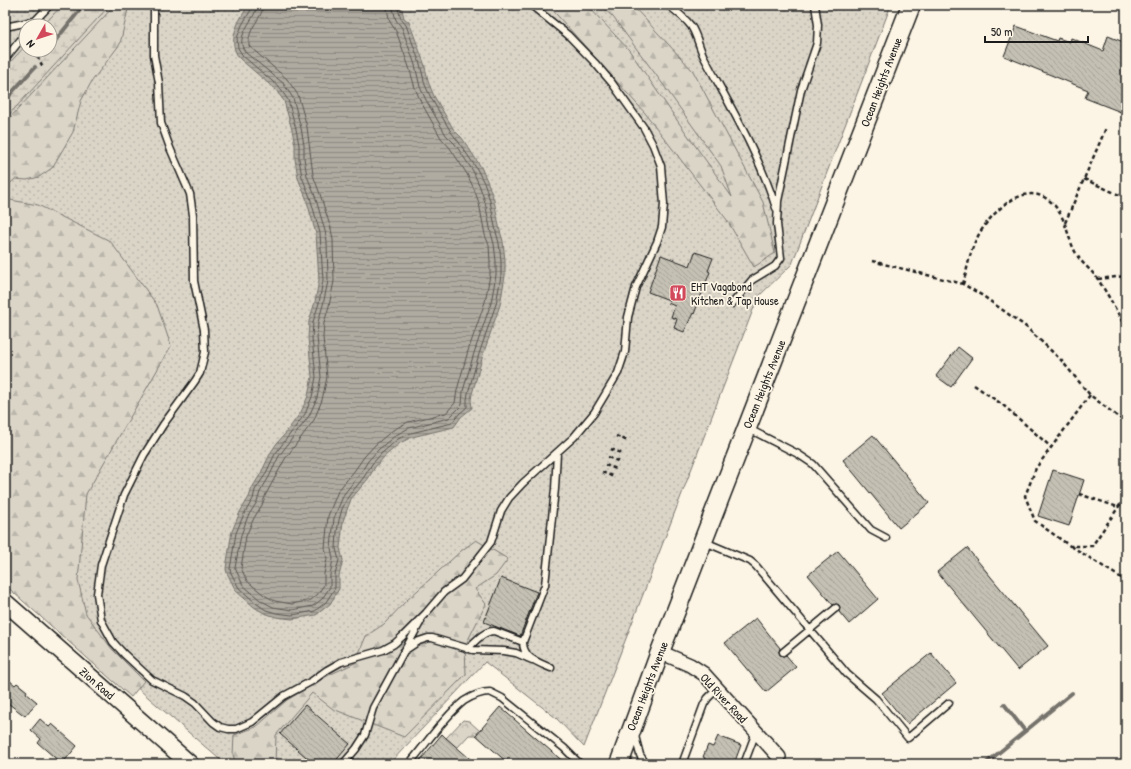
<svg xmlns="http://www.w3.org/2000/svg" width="1131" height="769" font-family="'Patrick Hand',sans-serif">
<defs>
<pattern id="grass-dots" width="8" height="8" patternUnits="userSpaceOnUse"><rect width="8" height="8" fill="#dbd5c8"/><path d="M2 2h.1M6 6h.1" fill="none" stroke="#bbb6ab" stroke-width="1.8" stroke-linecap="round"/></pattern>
<pattern id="forest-firs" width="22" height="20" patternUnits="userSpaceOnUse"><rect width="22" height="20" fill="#dbd5c8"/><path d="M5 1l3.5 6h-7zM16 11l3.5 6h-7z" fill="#bbb6ab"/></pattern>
<pattern id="wetland-marsh" width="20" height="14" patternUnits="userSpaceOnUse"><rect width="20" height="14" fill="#dbd5c8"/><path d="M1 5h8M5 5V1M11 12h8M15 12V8" fill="none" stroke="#bbb6ab"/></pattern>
<pattern id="park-crowns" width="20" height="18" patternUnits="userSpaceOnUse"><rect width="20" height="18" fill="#dbd5c8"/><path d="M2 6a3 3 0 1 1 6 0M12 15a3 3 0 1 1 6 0" fill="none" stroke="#bbb6ab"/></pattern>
<pattern id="water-rules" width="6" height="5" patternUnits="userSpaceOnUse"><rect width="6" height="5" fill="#b0aba1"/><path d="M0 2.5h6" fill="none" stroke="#8e8a82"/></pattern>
<pattern id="building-back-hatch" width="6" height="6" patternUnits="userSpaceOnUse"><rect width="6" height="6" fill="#c4c0b3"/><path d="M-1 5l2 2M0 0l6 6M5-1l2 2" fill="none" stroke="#a8a499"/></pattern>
</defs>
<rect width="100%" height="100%" fill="#fcf5e5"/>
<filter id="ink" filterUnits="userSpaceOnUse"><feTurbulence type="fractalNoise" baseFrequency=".025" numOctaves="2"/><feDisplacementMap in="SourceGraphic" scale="8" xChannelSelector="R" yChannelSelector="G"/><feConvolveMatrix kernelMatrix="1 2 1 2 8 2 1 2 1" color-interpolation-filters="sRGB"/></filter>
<g filter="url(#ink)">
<path fill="url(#grass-dots)" stroke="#7c7872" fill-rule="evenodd" d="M5 5H891L792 264 758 297 584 747 556 718 485 662 389 764H225L5 573ZM26 26H50V50H26Z"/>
<path fill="url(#forest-firs)" stroke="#7c7872" d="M115 5H129L120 44 92 81 81 101 73 132 52 168 39 177 27 180 15 179 5 188V123Z
M548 5H587L629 50 679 123 732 197 721 166 662 83 613 17 600 5H632L693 71 763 202 775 253 754 267 727 220 645 113Z
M5 199 38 205 110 241 157 305 171 346 86 494 78 580 86 614 112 649 144 681 131 697 5 585Z
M476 540 508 559 496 575 475 589 486 604 465 646 466 674 404 737 333 709 312 693 276 735 275 764H236L233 755 234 735 256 727 287 700 329 675 355 663 366 636 384 624 407 600 461 551Z"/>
<path fill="url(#wetland-marsh)" stroke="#7c7872" d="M62 5H110L5 119V68L26 45V50H50V26H43Z"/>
<path fill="url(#park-crowns)" stroke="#7c7872" d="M463 720 469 721 480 731 476 735H469L457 748 446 738Z"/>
<path fill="url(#water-rules)" stroke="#75726c" d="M249 5H401L404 18 409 22 424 63 429 84 434 96 454 130 462 138 481 167 488 183 494 200 500 231 503 241 505 261V276L500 305 483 355 472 394 471 400 472 408 461 417 454 427 412 437 400 443 385 456 375 467 368 479 351 499 343 521 340 548 343 560 339 576V589L330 604 316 615 292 619 276 617 264 613 254 607 236 591 227 573 226 568 232 531 240 512 249 497 252 488 261 473 271 452 277 443 285 434 301 412 308 396 312 377 308 338 309 321 315 302 319 280 316 234 306 198 298 178 295 159V145L292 130 284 101 276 90 240 59C226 42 238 20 249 5Z"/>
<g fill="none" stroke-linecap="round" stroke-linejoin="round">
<path stroke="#575551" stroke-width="1" d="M252 5V8L242 25 237 38 238 48 243 56 279 87 288 100 296 129 299 145V159L302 177 310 197 320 233 323 280 319 303 313 322 312 338 316 377 312 397 305 414 275 454 265 475 255 490 253 499 244 514 236 533 230 569 231 573 239 588 257 604 266 610 276 613 292 615 315 611 326 602 335 588V575L339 560 336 549 337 532 339 520 342 509 348 497 364 477 372 464 382 453 398 439 411 433 452 423 459 414 467 407V400L468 393 479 354 496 304 501 276V261L499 243 496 232 490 201 485 185 477 169 458 141 451 132 431 98 425 85 420 64 406 25 401 19 397 5
M257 5C257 19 232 36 246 53L283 83 293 98 301 128 304 145V158L307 176 315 196 325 231 327 241 328 281 323 305 318 322 317 337 321 377 317 398 309 416 279 456 269 477 260 492 257 502 248 516 241 535 235 568 243 585 260 600 273 607 292 610 313 606 322 599 330 587V575L333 559 331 548 334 518 344 494 360 474 368 461 379 449 396 435 409 428 449 418 462 405 463 391 474 353 491 303 496 275V261L494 244 491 233 485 202 480 187 473 171 455 144 446 135 426 100 420 87 415 65 402 28 396 20 392 5
M263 5C263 20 247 26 249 46L287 79 298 95 307 127 313 175 320 194 331 229 333 240 334 281 329 306 324 323 323 337 327 377 322 400 314 420 285 459 266 494 262 505 254 518 246 536 241 568 247 581 264 595 275 601 292 604 311 600 317 595 324 585V574L327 559 325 548 328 516 338 491 355 470 364 457 375 445 393 430 408 422 446 413 455 403 457 390 468 351 485 302 490 275V262L489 245 485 235 479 203 474 189 467 174 450 148 441 138 421 102 415 88 409 67 396 31 390 22 386 5"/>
<path stroke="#75726c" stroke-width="4" d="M50 47 84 5
M44 54 48 50
M5 100 35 67
M1004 704 1025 731
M985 764 1072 693"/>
</g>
<path fill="url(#building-back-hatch)" stroke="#1c1c1c" d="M1016 26 1057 41 1058 38 1070 42 1071 38 1103 51 1108 36 1126 43V114L1085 98 1088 90 1004 56Z
M695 252 713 258 708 271 710 272 694 314 693 313 684 332 674 328 677 319 671 317 675 306 668 303 669 300 648 292 661 255 690 266Z
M958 347 972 358 951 387 936 376Z
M873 435 929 503 899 528 843 460Z
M1053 470 1084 480 1069 526 1038 516Z
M967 548 1048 646 1018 670 937 572Z
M838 551 878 599 849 624 839 612 840 608 839 605 836 604 833 605 808 575Z
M501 578 537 592 520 636 484 622Z
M756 618 780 648 779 652 780 655 783 656 786 655 796 667 766 692 725 643Z
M931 653 956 683 907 724 882 693Z
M5 677 15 685 17 683 27 691 26 693 37 702 25 716 5 701Z
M305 705 350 744 333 764H314L280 734Z
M500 707 566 764H509L476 735Z
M40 719 49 727 52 724 77 746 62 764 38 743 41 739 31 730Z
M442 734 446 738 476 764H417Z
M718 736 741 745 734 764H703L705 758 703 757 708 745 713 747Z"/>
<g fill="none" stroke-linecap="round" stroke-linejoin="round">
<g stroke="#1c1c1c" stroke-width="9">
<path id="service" d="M154 5V55L159 83 161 123 170 148 190 194 193 215 194 281 204 330 205 352 200 373 195 381 163 425 144 455 124 495 101 565 97 594 101 620 113 642 124 654 152 680 185 696 195 703 213 722 220 727 228 729H236L252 722 284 696 312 681 327 670 341 662 383 650 394 644 403 636 426 613 444 592 462 579 491 542 501 511 509 498 523 483 574 437 594 413 618 373 625 352 628 317 636 287 657 242 662 227 664 204 661 166 653 145 644 128 612 83 595 63 568 35 531 5
M668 5C676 11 685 18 691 26 697 35 699 47 704 57 730 106 759 154 776 208
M33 23 50 5
M5 27 34 21
M5 59 26 33
M732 304 752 280 775 266 781 258 777 224 778 201 801 90 817 43 818 25 815 5
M749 429 798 454 813 464 871 530 886 538
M705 542 750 561 756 566 847 674 876 699 908 738 949 703
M406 648 421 621
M467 649C475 642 483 631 494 631L523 642
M783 652 836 608
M551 668C537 662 523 658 523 642L545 585 555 489 557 453
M635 736 640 755 646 764
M343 764 356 749 365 735 373 708 404 651 419 641 428 638H432L473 650 504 651 516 653 532 660
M409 764C426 744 444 717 464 701 472 696 481 692 490 692L502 698 564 748 580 764
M682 764 704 704 708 698 717 689
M744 764 756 732"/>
</g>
<g stroke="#1c1c1c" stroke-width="16">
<path id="minor" d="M660 652 690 665 704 674 779 757"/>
</g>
<g stroke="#1c1c1c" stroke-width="19">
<path id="tertiary" d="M5 602 190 764"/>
</g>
<g stroke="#1c1c1c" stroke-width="21">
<path id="secondary" d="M619 764 660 652 911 5"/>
</g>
<path stroke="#1c1c1c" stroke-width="2.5" stroke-dasharray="4 3" stroke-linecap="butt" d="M34 50 43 67
M1084 179 1126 198
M1065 223 1106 128
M872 261 963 284 983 296 1025 326 1061 360 1090 395 1126 423
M1098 279 1126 276
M963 284C967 271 970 250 977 238 989 214 1026 176 1053 204 1067 218 1067 239 1077 255 1083 265 1093 271 1099 281 1109 296 1117 312 1126 328
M974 385 1003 405 1051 447
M1090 395 1036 468 1025 496 1035 521 1070 546H1092L1126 496
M616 436 628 441
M611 449 623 454
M608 457 620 462
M605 465 617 469
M602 472 614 477
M1079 494 1118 507
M1071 546 1126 581"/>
<use href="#service" stroke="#fcf5e5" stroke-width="6"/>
<use href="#minor" stroke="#fcf5e5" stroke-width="13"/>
<use href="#tertiary" stroke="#fcf5e5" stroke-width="16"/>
<use href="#secondary" stroke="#fcf5e5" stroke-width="18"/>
</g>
</g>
<defs>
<g id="restaurant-square" transform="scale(0.9)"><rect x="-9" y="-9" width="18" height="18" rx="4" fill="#d1495b" stroke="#fcf5e5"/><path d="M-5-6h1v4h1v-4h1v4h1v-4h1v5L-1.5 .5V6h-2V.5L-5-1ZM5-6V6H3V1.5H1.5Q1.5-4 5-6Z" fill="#fff"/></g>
</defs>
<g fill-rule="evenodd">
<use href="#restaurant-square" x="678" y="293"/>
</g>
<g text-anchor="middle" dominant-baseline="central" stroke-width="3.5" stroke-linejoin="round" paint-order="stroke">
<g font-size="12" fill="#1c1c1c" stroke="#fcf5e5">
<text transform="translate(881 82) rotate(-69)">Ocean Heights Avenue</text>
<text transform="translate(764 384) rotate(-68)">Ocean Heights Avenue</text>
<text transform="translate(97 683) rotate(41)">Zion Road</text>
<text transform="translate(647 686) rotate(-69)">Ocean Heights Avenue</text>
<text transform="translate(724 698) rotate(47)">Old River Road</text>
</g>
<g font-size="12" fill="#1c1c1c" stroke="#fcf5e5" text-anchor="start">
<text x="691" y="286">EHT Vagabond<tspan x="691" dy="14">Kitchen &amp; Tap House</tspan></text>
</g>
</g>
<rect width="1131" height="769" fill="none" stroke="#fcf5e5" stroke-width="20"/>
<rect x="10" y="10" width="1111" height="749" fill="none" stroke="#1c1c1c" stroke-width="1.5" filter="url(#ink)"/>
<g transform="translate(38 38) rotate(231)"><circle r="19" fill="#fcf5e5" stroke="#a29e95"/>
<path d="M0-3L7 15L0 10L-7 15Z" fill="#d1495b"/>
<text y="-6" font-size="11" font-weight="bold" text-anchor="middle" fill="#1c1c1c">N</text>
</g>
<path d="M985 36v6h103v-6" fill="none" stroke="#1c1c1c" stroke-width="2"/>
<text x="991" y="36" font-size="12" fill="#1c1c1c" stroke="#fcf5e5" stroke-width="3" paint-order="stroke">50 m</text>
</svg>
